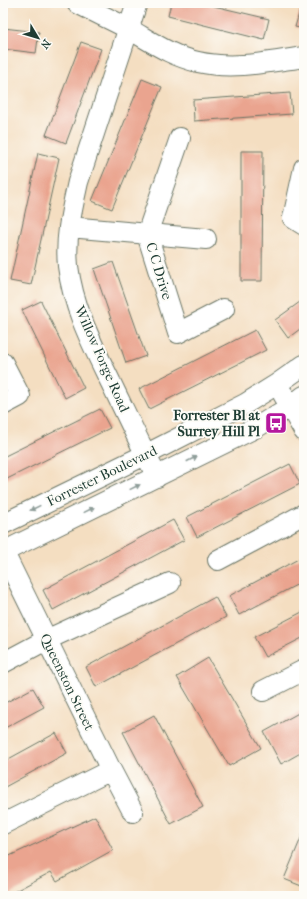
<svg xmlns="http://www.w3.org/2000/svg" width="307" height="899" font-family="'IM FELL French Canon',serif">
<rect width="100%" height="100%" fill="#fdfcf7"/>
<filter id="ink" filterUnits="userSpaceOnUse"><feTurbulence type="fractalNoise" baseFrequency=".025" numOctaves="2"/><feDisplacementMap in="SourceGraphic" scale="8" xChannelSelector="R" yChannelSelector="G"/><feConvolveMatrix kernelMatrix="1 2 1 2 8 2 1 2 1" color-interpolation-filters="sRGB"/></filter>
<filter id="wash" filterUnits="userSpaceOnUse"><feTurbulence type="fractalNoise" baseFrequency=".012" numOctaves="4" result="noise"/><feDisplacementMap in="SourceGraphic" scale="16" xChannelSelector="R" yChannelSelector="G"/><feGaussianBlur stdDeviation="0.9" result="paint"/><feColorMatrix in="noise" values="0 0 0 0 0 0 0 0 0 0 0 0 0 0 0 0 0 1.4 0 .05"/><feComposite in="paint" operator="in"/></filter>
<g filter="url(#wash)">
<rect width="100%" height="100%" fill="#f4dec1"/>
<g id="blocks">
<path fill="#eaa48f" d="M171 3H201L269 19 264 40 168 16Z
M302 3H304V29L295 27Z
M3 28 39 32 36 53 3 49Z
M81 42 101 49 66 143 46 135Z
M142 79 162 87 112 209 92 201Z
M290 93 292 114 194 121 193 100Z
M241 151H263L262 281H241Z
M38 153 59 158 31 285 10 281Z
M113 262 146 356 126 363 94 269Z
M304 299V326L288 338 275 320Z
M41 301 84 388 65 398 22 310Z
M255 330 266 350 149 409 139 389Z
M100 409 110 428 3 481V457Z
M290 464 300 484 197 537 187 517Z
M173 520 184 540 53 610 43 590Z
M304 556V581L239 615 229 596Z
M215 597 226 617 96 687 86 667Z
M304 611V637L265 657 254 637Z
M3 619 7 626 3 628Z
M208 658 261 748 229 766 177 677Z
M33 688 44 707 3 729V704Z
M304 710V751L281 764 264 732Z
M154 715 203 807 171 824 123 732Z
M56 733 67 753 3 788V762Z
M95 816 113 850 57 881 51 872 6 896H3V859Z
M304 831V887L284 879Z"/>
</g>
</g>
<g filter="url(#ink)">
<use href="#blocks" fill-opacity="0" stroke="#6a7565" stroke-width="1"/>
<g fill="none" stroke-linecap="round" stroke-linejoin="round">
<g stroke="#6a7565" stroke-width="22">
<path id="minor" d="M77 3C94 12 112 20 129 29 152 42 171 56 198 62 233 70 269 62 304 57
M137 3 78 182C72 209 65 237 68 266 73 308 93 346 111 383 126 414 141 446 157 477
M180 138 147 234 178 333 224 309
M304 168 293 218 304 225
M69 227 206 239
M3 363 20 396 3 405
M283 394 304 431
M3 524 153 451 245 404 277 384 304 365
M3 551 111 770 133 812
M3 552 257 427 291 406 304 396
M218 560 304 514
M3 663 46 640 170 583
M263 691 304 670
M3 824 111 770"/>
</g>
<use href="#minor" stroke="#fff" stroke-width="20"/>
</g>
<defs><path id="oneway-solid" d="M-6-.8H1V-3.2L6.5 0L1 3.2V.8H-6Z"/></defs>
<g fill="#8f9e9a">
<use href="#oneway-solid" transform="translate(192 459) rotate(-27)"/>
<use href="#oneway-solid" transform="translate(135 487) rotate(-26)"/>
<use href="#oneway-solid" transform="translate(35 508) rotate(154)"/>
<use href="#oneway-solid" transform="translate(89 510) rotate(-26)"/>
</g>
</g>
<defs>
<g id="bus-square" transform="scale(1.15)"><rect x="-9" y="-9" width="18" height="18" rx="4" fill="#b5179e" stroke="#fdfcf7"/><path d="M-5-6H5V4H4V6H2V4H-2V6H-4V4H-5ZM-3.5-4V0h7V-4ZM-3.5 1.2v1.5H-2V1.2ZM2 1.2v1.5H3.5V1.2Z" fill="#fff"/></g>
</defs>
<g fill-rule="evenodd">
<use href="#bus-square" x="276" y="423"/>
</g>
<g text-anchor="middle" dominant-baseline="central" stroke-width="4" stroke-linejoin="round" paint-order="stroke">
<g font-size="14" fill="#1f3d34" stroke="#fdfcf7">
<text transform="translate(159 271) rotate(73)">C C Drive</text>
<text transform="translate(102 359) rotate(66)">Willow Forge Road</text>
<text transform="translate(102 476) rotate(-26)">Forrester Boulevard</text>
<text transform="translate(67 682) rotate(64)">Queenston Street</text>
</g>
<g font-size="14" font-weight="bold" fill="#1f3d34" stroke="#fdfcf7" text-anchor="end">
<text x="260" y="415">Forrester Bl at<tspan x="260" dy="16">Surrey Hill Pl</tspan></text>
</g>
</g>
<rect width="307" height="899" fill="none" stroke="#fdfcf7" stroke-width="16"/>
<g transform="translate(38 38) rotate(128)" stroke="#fdfcf7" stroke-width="3" paint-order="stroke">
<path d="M0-3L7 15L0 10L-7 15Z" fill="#1f3d34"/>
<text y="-6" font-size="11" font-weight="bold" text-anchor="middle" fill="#1f3d34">N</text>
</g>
</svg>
